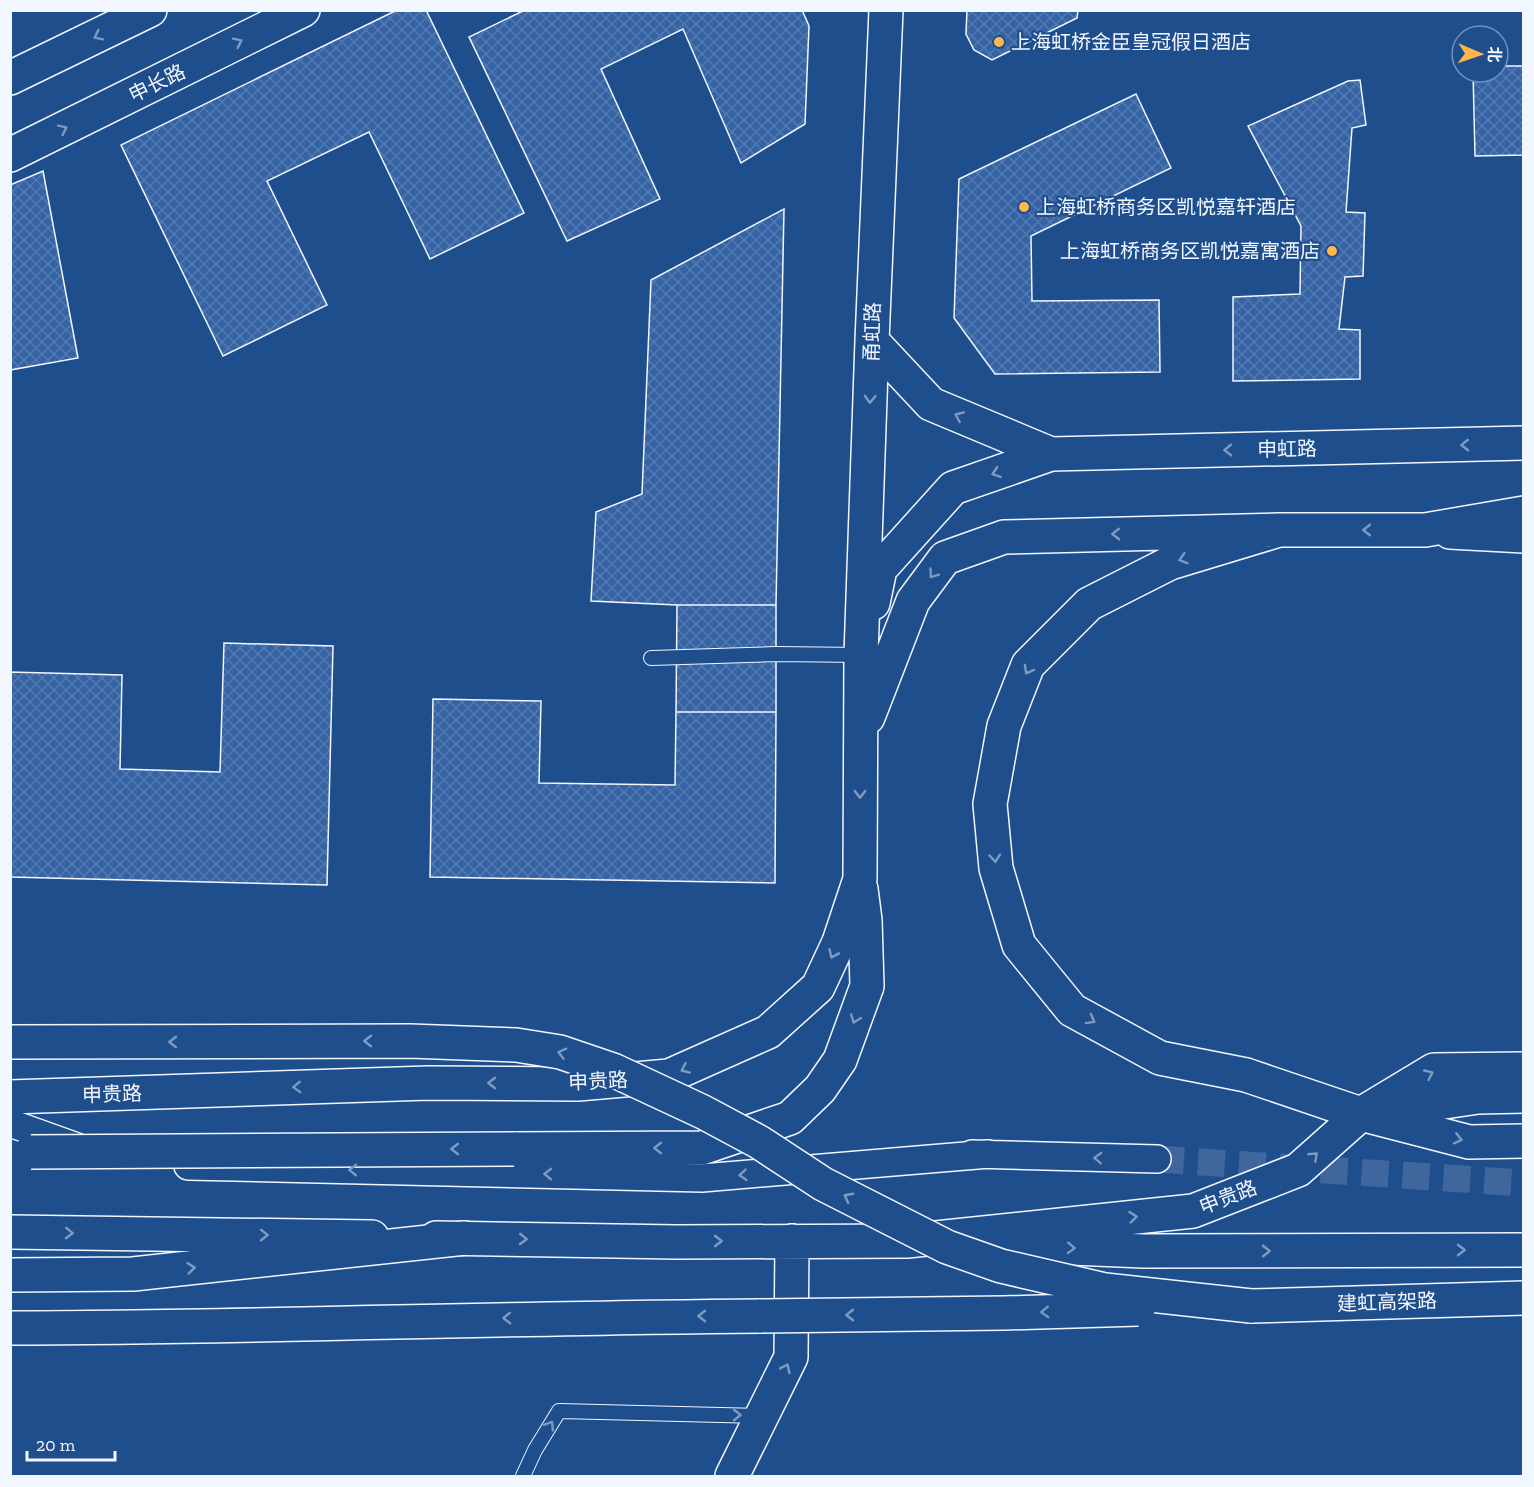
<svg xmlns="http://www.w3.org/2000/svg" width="1534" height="1487" font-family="'Zilla Slab','Noto Sans SC',serif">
<defs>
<pattern id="building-cross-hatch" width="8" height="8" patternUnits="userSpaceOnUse" patternTransform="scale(1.5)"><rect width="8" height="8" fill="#3563a3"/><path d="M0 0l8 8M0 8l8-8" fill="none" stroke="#537ab1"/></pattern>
</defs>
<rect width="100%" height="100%" fill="#1f4e8c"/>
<path fill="url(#building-cross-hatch)" stroke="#f2f6ff" stroke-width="1.5" d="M397 10H426L524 213 430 259 369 132 267 181 327 305 223 356 121 145Z
M525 10H802L809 26 805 124 741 163 683 29 601 69 660 199 567 241 469 37Z
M967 10H1078L1077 18 992 60 974 50 966 34Z
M1498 66H1524V155L1475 156 1473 72H1498Z
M1360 80 1366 125 1352 128 1346 212 1365 213 1363 276 1345 277 1339 329 1360 330V379L1233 381V297L1300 294 1301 226 1248 126 1348 81Z
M1136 94 1171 168 1031 236 1032 301 1159 300 1160 372 995 374 954 318 959 179Z
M43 171 78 358 10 370V185Z
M784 209 776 605H677L591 601 596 512 642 494 651 280Z
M677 605H776V712H676Z
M224 643 333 646 327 885 10 877V672L122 675 120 769 220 772Z
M433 699 541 701 539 783 675 785 676 712H776L775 883 430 877Z"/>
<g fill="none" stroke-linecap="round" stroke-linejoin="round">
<path stroke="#3f679d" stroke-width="27" stroke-dasharray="27 14" stroke-linecap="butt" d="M1157 1159 1524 1183"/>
<g stroke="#f2f6ff" stroke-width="16">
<path id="service" d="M651 658 776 654 861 655
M523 1476 535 1450 559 1411 761 1416"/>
</g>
<g stroke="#f2f6ff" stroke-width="30">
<path id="minor" d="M10 1123 77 1147
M972 1154 1157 1159
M188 1166 702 1178 989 1154"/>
</g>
<g stroke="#f2f6ff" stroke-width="36">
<path id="tertiary" d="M1450 532 1524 536
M1361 1114 1434 1070 1524 1069
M975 1244 1144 1251 1524 1250"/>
</g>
<g stroke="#f2f6ff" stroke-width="36">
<path id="secondary" d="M10 78 150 10
M10 155 303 10
M872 341 931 404 1051 454
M1279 530 1170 563 1089 604 1028 665 1004 726 990 804 996 868 1019 945 1072 1010 1160 1058 1246 1075 1361 1114 1469 1142 1524 1141
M873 603 880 569 953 488 1051 454 1524 443
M868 717 913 601 945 558 1004 537 1279 530H1425L1524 513
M10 1097 428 1083 578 1084 669 1076 768 1032 818 987 839 942 860 879 861 655 872 341 886 10
M1377 1112 1478 1097 1524 1096
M514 1149 702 1148 790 1118 820 1089 840 1060 867 986 865 920 861 889
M10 1232 372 1237
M436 1238 677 1242 907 1241 1193 1211 1298 1170 1361 1114
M732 1476 791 1357 792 1241"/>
</g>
<g stroke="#f2f6ff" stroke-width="36">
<path id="trunk" d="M10 1275 133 1274 465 1238
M1251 1306 1524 1298
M10 1328C261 1327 510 1318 761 1316"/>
</g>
<use href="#service" stroke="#1f4e8c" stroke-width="14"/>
<use href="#minor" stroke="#1f4e8c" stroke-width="27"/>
<use href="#tertiary" stroke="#1f4e8c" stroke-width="33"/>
<use href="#secondary" stroke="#1f4e8c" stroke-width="33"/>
<use href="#trunk" stroke="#1f4e8c" stroke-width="33"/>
<g stroke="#f2f6ff" stroke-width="36" stroke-linecap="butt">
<path id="trunk-bridge" d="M10 1042 410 1041 516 1045 560 1052 613 1070 703 1112 759 1142 823 1184 947 1247 1001 1266 1105 1290 1251 1306
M31 1152 514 1149
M761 1316 1004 1313 1138 1309"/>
</g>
<use href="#trunk-bridge" stroke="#1f4e8c" stroke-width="33"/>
</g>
<defs><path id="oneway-chevron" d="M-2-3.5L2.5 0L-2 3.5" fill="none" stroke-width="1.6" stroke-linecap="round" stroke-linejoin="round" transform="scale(1.5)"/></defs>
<g stroke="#7e9ac0">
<use href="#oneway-chevron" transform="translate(98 36) rotate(154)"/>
<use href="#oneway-chevron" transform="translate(238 42) rotate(-26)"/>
<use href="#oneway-chevron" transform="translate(63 129) rotate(-26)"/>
<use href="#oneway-chevron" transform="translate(870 399) rotate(92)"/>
<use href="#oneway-chevron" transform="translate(959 416) rotate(-157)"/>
<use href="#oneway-chevron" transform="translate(1465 445) rotate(179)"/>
<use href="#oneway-chevron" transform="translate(1228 450) rotate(179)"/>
<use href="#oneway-chevron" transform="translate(996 473) rotate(161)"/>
<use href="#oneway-chevron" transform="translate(1367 530) rotate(-180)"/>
<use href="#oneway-chevron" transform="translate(1116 534) rotate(179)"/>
<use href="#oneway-chevron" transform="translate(1183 559) rotate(163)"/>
<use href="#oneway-chevron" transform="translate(933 574) rotate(126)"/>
<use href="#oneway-chevron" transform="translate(1028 670) rotate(119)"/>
<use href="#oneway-chevron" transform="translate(860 794) rotate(90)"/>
<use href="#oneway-chevron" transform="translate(995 858) rotate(85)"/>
<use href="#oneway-chevron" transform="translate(833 954) rotate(114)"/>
<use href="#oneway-chevron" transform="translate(855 1019) rotate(110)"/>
<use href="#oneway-chevron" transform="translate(1091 1020) rotate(29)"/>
<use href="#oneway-chevron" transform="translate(368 1041) rotate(180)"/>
<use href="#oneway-chevron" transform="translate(173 1042) rotate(180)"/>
<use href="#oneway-chevron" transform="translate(562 1053) rotate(-165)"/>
<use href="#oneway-chevron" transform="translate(685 1069) rotate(156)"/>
<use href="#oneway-chevron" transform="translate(1429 1074) rotate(-25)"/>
<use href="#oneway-chevron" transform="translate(492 1083) rotate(-180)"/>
<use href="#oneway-chevron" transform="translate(297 1087) rotate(178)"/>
<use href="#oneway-chevron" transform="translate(1458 1139) rotate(14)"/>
<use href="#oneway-chevron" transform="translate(658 1148) rotate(-180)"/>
<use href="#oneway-chevron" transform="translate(455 1149) rotate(180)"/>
<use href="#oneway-chevron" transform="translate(1314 1156) rotate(-42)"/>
<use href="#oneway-chevron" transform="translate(1098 1158) rotate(-178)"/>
<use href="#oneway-chevron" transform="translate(353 1170) rotate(-179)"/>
<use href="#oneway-chevron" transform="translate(548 1174) rotate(-179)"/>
<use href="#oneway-chevron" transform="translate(743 1175) rotate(175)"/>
<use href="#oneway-chevron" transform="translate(848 1197) rotate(-152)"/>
<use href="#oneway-chevron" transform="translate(1133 1217) rotate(-6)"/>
<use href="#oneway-chevron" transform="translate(69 1233) rotate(1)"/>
<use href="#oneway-chevron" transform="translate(264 1235) rotate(1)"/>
<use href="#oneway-chevron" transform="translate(523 1239) rotate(1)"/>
<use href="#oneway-chevron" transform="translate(718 1241)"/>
<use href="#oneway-chevron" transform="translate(1071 1248) rotate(2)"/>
<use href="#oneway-chevron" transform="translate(1461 1250)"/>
<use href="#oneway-chevron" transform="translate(1266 1251)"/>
<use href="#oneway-chevron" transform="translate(191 1268) rotate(-6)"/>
<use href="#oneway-chevron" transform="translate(1045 1312) rotate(178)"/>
<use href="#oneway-chevron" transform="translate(850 1315) rotate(179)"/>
<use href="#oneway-chevron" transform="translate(702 1316) rotate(179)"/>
<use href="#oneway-chevron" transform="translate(507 1318) rotate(179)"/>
<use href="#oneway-chevron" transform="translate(786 1368) rotate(-64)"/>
<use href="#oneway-chevron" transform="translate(737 1415) rotate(1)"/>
<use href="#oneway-chevron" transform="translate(550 1425) rotate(-58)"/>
</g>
<g fill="#ffb74d" stroke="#1f4e8c" stroke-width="2">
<circle cx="999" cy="42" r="6"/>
<circle cx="1024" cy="207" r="6"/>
<circle cx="1332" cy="251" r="6"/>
</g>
<g text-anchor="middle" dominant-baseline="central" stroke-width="4.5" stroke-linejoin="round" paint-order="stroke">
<g font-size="20" fill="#f2f6ff" stroke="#1f4e8c" text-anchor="start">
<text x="1011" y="42">上海虹桥金臣皇冠假日酒店</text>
<text x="1036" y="207">上海虹桥商务区凯悦嘉轩酒店</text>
<text x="1320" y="251" text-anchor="end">上海虹桥商务区凯悦嘉寓酒店</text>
</g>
<g font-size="20" fill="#f2f6ff" stroke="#1f4e8c">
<text transform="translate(157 83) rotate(-26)">申长路</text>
<text transform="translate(872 332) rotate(-88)">甬虹路</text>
<text transform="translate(1287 449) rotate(-1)">申虹路</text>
<text transform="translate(598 1081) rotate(-3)">申贵路</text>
<text transform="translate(112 1094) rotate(-2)">申贵路</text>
<text transform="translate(1228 1197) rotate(-21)">申贵路</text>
<text transform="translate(1387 1302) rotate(-2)">建虹高架路</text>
</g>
</g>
<rect width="1534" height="1487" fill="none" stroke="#f2f6ff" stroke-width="24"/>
<g transform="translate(1480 54) rotate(92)"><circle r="28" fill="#1f4e8c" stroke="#7391ba" stroke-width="1.5"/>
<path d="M0-4.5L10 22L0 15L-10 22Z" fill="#ffb74d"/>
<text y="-9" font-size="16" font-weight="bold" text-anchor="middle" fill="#f2f6ff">北</text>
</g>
<path d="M27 1451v9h88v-9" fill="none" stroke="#f2f6ff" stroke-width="3"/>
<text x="36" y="1451" font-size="18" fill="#f2f6ff" stroke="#1f4e8c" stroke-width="4.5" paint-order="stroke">20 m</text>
</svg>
